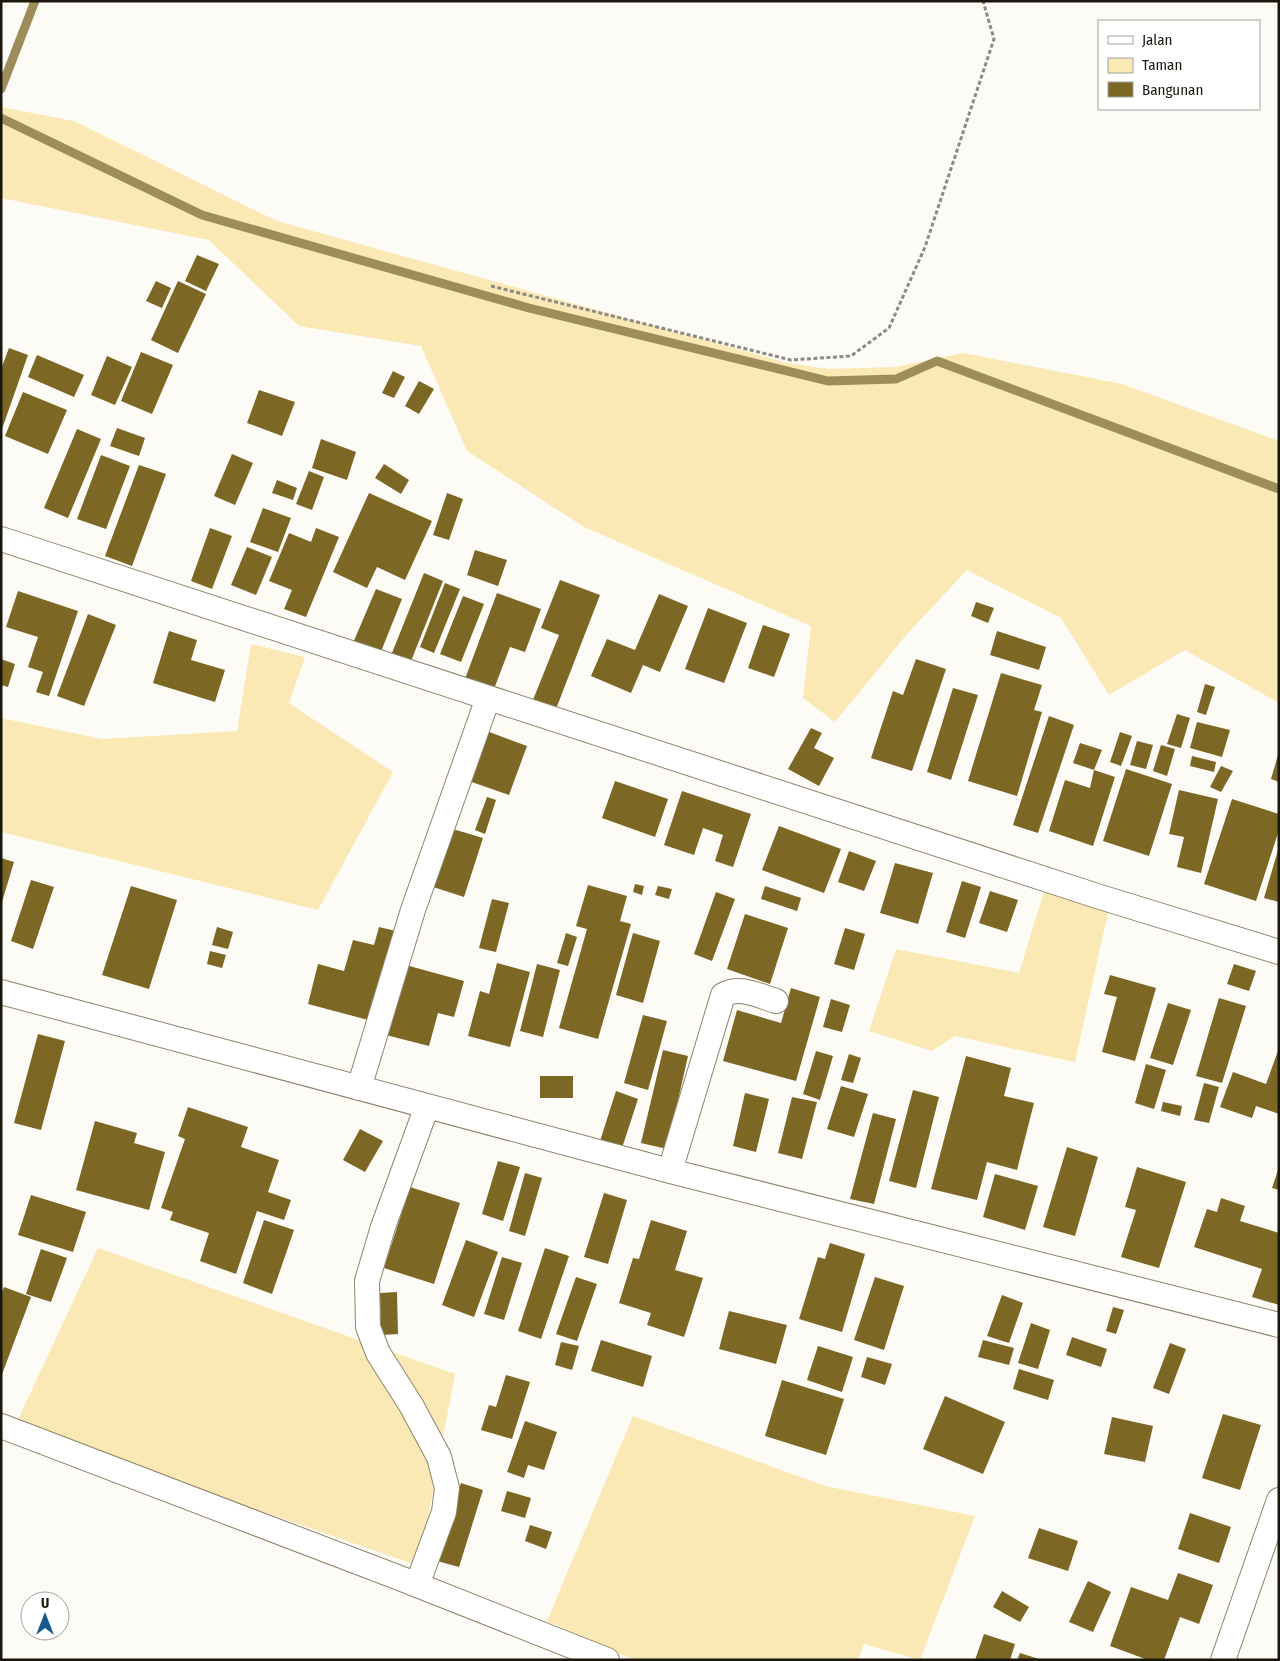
<svg xmlns="http://www.w3.org/2000/svg" width="1280" height="1661" font-family="'Fira Sans Condensed',sans-serif">
<rect width="100%" height="100%" fill="#fdfbf6"/>
<path fill="#fbe9b5" d="M1 107 74 121 277 221 787 363 829 369 895 367 963 353 1122 384 1279 441V703L1185 650 1109 695 1061 618 967 570 907 634 835 722 803 698 811 626 584 527 467 451 421 346 299 326 209 240 1 198Z
M251 644 305 657 289 703 393 772 318 910 1 832V718L102 739 237 731Z
M1045 888 1109 908 1075 1062 955 1036 932 1051 869 1031 896 949 1019 973Z
M98 1248 455 1374 419 1566 15 1426Z
M633 1416 825 1486 975 1516 920 1660 864 1644 858 1660H634L547 1621Z"/>
<g fill="none" stroke-linecap="round" stroke-linejoin="round">
<path stroke="#9d8d5b" stroke-width="9" d="M1 89 35 1
M1 118 202 215 529 308 828 381 896 379 937 361 1279 489"/>
</g>
<path fill="#7c6724" d="M197 255 219 264 206 291 185 281Z
M156 281 171 288 162 308 146 301Z
M178 281 206 294 178 353 151 340Z
M9 348 28 355 2 429 1 369Z
M141 352 173 365 152 414 121 401Z
M37 355 84 375 74 397 28 377Z
M107 356 132 367 115 405 91 395Z
M393 371 405 377 394 398 382 393Z
M419 381 434 389 419 414 405 406Z
M259 390 295 402 282 436 247 423Z
M23 392 67 410 48 454 5 436Z
M117 428 145 438 139 456 110 446Z
M77 429 101 439 68 518 44 508Z
M321 439 356 452 347 480 312 468Z
M232 454 253 463 235 505 214 496Z
M101 455 130 466 106 529 77 519Z
M384 464 409 480 401 494 375 478Z
M139 465 166 474 132 566 105 556Z
M309 471 324 477 312 510 296 504Z
M277 480 297 488 293 500 272 493Z
M369 493 432 521 405 580 377 567 367 588 333 572Z
M447 493 463 499 449 540 433 535Z
M263 508 291 518 278 552 250 542Z
M210 528 232 536 212 589 191 581Z
M316 528 339 537 306 617 284 609 292 590 269 581 289 533 311 542Z
M247 547 272 557 256 595 231 585Z
M475 550 507 560 498 586 467 575Z
M424 573 443 581 411 661 392 653Z
M560 580 600 595 556 709 533 700 559 635 541 628Z
M445 583 460 589 434 653 420 647Z
M376 589 402 599 380 654 353 643Z
M18 591 78 611 49 696 36 692 43 672 28 667 38 637 6 627Z
M497 593 541 609 525 652 510 647 494 689 465 679Z
M659 594 688 606 660 672 643 665 631 693 591 676 607 639 635 650Z
M463 596 484 604 461 662 440 654Z
M976 602 994 608 988 623 971 616Z
M708 608 747 623 724 683 685 669Z
M88 614 116 625 84 706 57 696Z
M763 625 790 634 774 677 748 668Z
M169 631 197 640 191 660 225 670 215 702 153 683Z
M997 631 1046 647 1039 670 990 655Z
M1 659 15 664 8 687 1 685Z
M916 659 946 669 912 771 871 758 893 691 903 695Z
M1001 673 1042 685 1034 710 1042 712 1017 796 968 781Z
M1205 684 1215 687 1206 715 1197 712Z
M953 688 978 695 951 780 927 772Z
M1177 714 1190 718 1181 748 1167 744Z
M1049 716 1074 725 1038 833 1013 825Z
M1197 722 1230 730 1222 757 1190 748Z
M811 728 822 733 814 748 834 758 819 786 788 769Z
M484 730 527 746 509 795 466 780Z
M1120 732 1132 736 1121 766 1110 762Z
M1137 741 1153 745 1146 769 1130 765Z
M1080 743 1102 750 1094 770 1073 763Z
M1161 745 1175 749 1167 776 1153 771Z
M1278 755H1279V782L1271 779Z
M1192 756 1216 762 1214 772 1190 766Z
M1221 766 1233 771 1221 792 1210 787Z
M1126 769 1172 784 1149 856 1103 841Z
M1094 770 1115 777 1093 846 1049 831 1065 780 1090 788Z
M615 781 668 799 655 837 602 818Z
M1179 790 1218 799 1201 873 1177 867 1184 837 1169 834Z
M682 791 751 814 733 867 715 861 723 835 703 828 694 855 664 845Z
M487 797 496 800 485 834 475 830Z
M1232 799 1279 814V830L1256 901 1204 884Z
M779 826 841 849 824 893 762 870Z
M446 827 483 838 464 897 427 885Z
M1278 850H1279V902L1264 898Z
M849 851 876 861 864 891 838 882Z
M1 858 14 862 2 902H1Z
M895 863 933 873 918 924 880 913Z
M31 880 54 887 33 949 11 941Z
M962 881 981 887 965 938 946 932Z
M635 884 644 886 642 895 633 892Z
M588 885 627 896 620 921 631 924 598 1039 559 1028 587 929 576 926Z
M131 886 177 900 149 989 102 975Z
M658 886 672 889 669 899 655 895Z
M765 886 801 898 797 911 761 899Z
M990 891 1018 900 1007 932 979 923Z
M716 892 735 899 712 961 694 954Z
M492 899 509 903 496 952 479 948Z
M745 914 788 928 770 984 727 969Z
M217 927 233 932 228 949 212 945Z
M379 927 396 931 372 1021 308 1004 318 964 344 971 353 940 374 945Z
M845 928 865 934 854 970 834 964Z
M566 933 577 937 568 966 557 963Z
M633 933 660 941 643 1003 616 995Z
M210 951 226 955 222 968 207 964Z
M497 963 530 972 510 1047 468 1036 480 991 489 994Z
M402 964 464 981 454 1017 438 1013 429 1046 382 1034Z
M537 964 560 970 543 1037 520 1031Z
M1234 964 1256 971 1249 991 1227 984Z
M1110 975 1156 988 1135 1061 1102 1052 1117 997 1104 994Z
M791 988 820 997 796 1081 723 1061 737 1010 781 1023Z
M1219 998 1246 1006 1222 1083 1196 1076Z
M831 999 850 1005 842 1032 823 1027Z
M1168 1003 1191 1010 1173 1065 1150 1058Z
M643 1015 667 1021 648 1090 624 1083Z
M38 1034 65 1041 41 1130 14 1123Z
M1279 1048V1114L1256 1106 1252 1118 1220 1107 1233 1072 1266 1084Z
M663 1050 688 1056 667 1149 641 1143Z
M816 1051 833 1056 820 1100 803 1094Z
M849 1054 861 1058 853 1083 841 1080Z
M966 1056 1011 1068 1004 1096 1034 1103 1017 1170 987 1162 977 1200 931 1189Z
M1146 1064 1166 1070 1154 1109 1135 1103Z
M540 1076H573V1098H540Z
M1204 1083 1219 1087 1209 1123 1194 1120Z
M841 1086 868 1094 854 1137 827 1129Z
M913 1090 939 1097 916 1188 889 1181Z
M616 1091 638 1099 622 1148 600 1141Z
M745 1093 769 1099 756 1152 733 1146Z
M792 1097 817 1102 802 1159 778 1153Z
M1163 1102 1182 1106 1180 1116 1161 1111Z
M188 1107 248 1127 241 1147 279 1160 268 1192 291 1200 284 1220 257 1211 236 1274 200 1261 209 1233 170 1220 173 1212 161 1208 185 1139 178 1136Z
M873 1113 896 1119 874 1204 850 1199Z
M95 1121 137 1133 134 1143 165 1152 149 1210 76 1190Z
M360 1129 383 1141 365 1172 343 1160Z
M1067 1147 1098 1157 1075 1236 1043 1227Z
M498 1161 520 1167 503 1221 482 1214Z
M1137 1167 1186 1182 1159 1268 1121 1257 1136 1210 1125 1207Z
M1279 1167V1190L1272 1188Z
M525 1173 542 1178 525 1236 509 1231Z
M995 1174 1038 1186 1025 1230 983 1217Z
M410 1187 460 1203 434 1284 384 1268Z
M604 1193 627 1200 608 1264 584 1257Z
M31 1195 86 1212 73 1252 18 1235Z
M1221 1198 1245 1206 1240 1221 1279 1233V1305L1252 1297 1262 1269 1194 1247 1207 1209 1217 1212Z
M264 1220 294 1230 272 1294 243 1283Z
M651 1220 687 1231 675 1270 703 1278 684 1337 647 1325 651 1313 619 1303 633 1258 639 1259Z
M466 1240 498 1252 474 1317 442 1305Z
M830 1243 865 1254 842 1332 799 1319 818 1257 825 1259Z
M545 1248 569 1256 541 1339 518 1331Z
M41 1249 67 1258 51 1302 26 1294Z
M502 1257 522 1263 504 1320 484 1314Z
M576 1277 597 1284 577 1341 556 1334Z
M875 1277 904 1286 884 1350 854 1340Z
M4 1287 31 1297 1 1377V1294Z
M397 1292 398 1334 381 1335 380 1293Z
M1002 1295 1023 1303 1009 1343 987 1336Z
M1113 1307 1124 1310 1116 1334 1106 1331Z
M729 1311 787 1325 776 1364 719 1349Z
M1031 1323 1050 1330 1038 1369 1018 1363Z
M1072 1337 1107 1349 1101 1367 1066 1355Z
M601 1340 652 1356 643 1387 591 1371Z
M983 1340 1014 1348 1009 1365 978 1357Z
M561 1342 579 1346 572 1370 555 1365Z
M1170 1343 1186 1349 1169 1394 1153 1388Z
M818 1346 853 1357 842 1392 807 1380Z
M867 1357 892 1364 885 1385 861 1377Z
M1019 1369 1054 1380 1048 1400 1013 1389Z
M506 1375 530 1382 512 1439 481 1430 489 1405 496 1407Z
M782 1380 844 1399 826 1455 765 1436Z
M945 1396 1005 1422 983 1474 923 1449Z
M1223 1414 1261 1425 1240 1490 1202 1478Z
M1112 1417 1153 1426 1145 1462 1104 1454Z
M525 1421 557 1432 544 1470 528 1465 524 1478 507 1472Z
M461 1483 483 1490 459 1567 437 1561Z
M507 1491 531 1498 525 1518 501 1511Z
M1190 1513 1231 1527 1219 1563 1178 1549Z
M530 1525 552 1532 546 1549 525 1541Z
M1039 1528 1078 1541 1068 1571 1028 1558Z
M1178 1573 1213 1585 1199 1624 1180 1617 1164 1660H1148L1110 1646 1131 1587 1168 1600Z
M1088 1581 1111 1592 1093 1632 1069 1622Z
M1002 1591 1029 1607 1020 1622 993 1607Z
M984 1634 1015 1644 1010 1660H975Z
M1020 1653 1039 1659V1660H1017Z"/>
<g fill="none" stroke-linecap="round" stroke-linejoin="round">
<g stroke="#8d846a" stroke-width="26">
<path id="street" d="M1 539 1097 896 1279 952
M1 992 670 1171 1279 1325
M359 1088 413 910 488 698
M670 1171 723 995C740 985 759 996 776 1001
M1 1426 397 1577 607 1660
M417 1585 444 1512 447 1488 439 1457 411 1405 378 1353 368 1327 367 1281 383 1227 427 1106
M1223 1660 1279 1500"/>
</g>
<path stroke="#8d8a83" stroke-width="3" stroke-dasharray="4 2.5" stroke-linecap="butt" d="M491 286 791 360 851 356 889 328 925 247 994 39 983 1"/>
<use href="#street" stroke="#fff" stroke-width="24"/>
</g>
<rect width="1280" height="1661" fill="none" stroke="#19160b" stroke-width="5"/>
<rect x="1098" y="20" width="162" height="90" fill="#ffffff" stroke="#a3a29d"/>
<rect x="1108" y="36" width="25" height="8" fill="#ffffff" stroke="#a3a29d"/>
<text x="1142" y="45" font-size="15" fill="#19160b">Jalan</text>
<rect x="1108" y="58" width="25" height="15" fill="#fbe9b5" stroke="#a3a29d"/>
<text x="1142" y="70" font-size="15" fill="#19160b">Taman</text>
<rect x="1108" y="82" width="25" height="15" fill="#7c6724" stroke="#a3a29d"/>
<text x="1142" y="95" font-size="15" fill="#19160b">Bangunan</text>
<g transform="translate(45 1616)"><circle r="24" fill="#ffffff" stroke="#a3a29d"/>
<path d="M0-4L9 19L0 12L-9 19Z" fill="#17598e"/>
<text y="-8" font-size="14" font-weight="bold" text-anchor="middle" fill="#19160b">U</text>
</g>
</svg>
